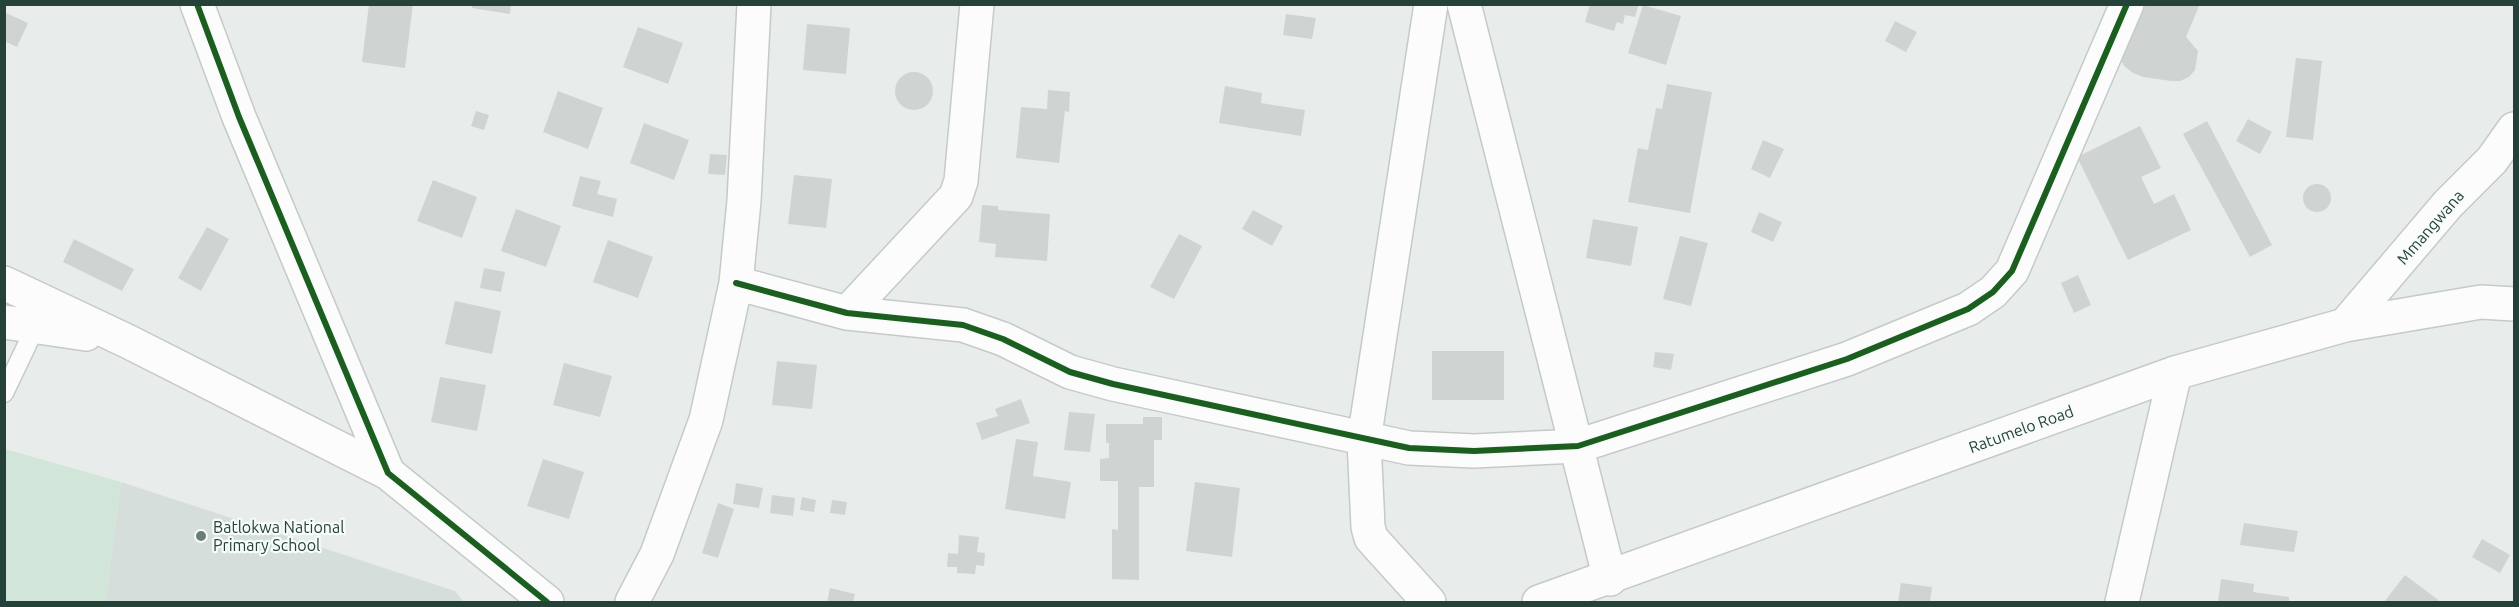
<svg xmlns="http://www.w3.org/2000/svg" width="2519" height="607" font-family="Ubuntu,sans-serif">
<rect width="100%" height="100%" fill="#e8edeb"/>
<path fill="#d6dedb" d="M121 482 455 591 464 602H105Z"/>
<path fill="#d1e6d8" d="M5 449 121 482 105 602H5Z"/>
<path fill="#cfd4d2" d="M369 4H413L405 68 362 62Z
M473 4H511L510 14 472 8Z
M1590 4H1639L1635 17 1625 15 1623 24 1617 22 1614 31 1585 22Z
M2136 4H2200L2186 37 2198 51 2195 70 2189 77 2180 81H2171L2143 77 2133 73 2124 66 2119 56Z
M1643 5 1681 16 1666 65 1628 53Z
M4 12 28 23 17 47 4 41Z
M1286 14 1316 18 1312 39 1283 35Z
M1895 21 1917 32 1906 52 1885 41Z
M807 24 850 28 846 74 803 70Z
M638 27 683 43 668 84 623 67Z
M2296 58 2322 61 2313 140 2286 137Z
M895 91a19 19 0 1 1 38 0a19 19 0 1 1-38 0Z
M1667 84 1712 92 1690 213 1628 202 1638 148 1648 150 1656 108 1662 109Z
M1225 86 1262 93 1261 103 1305 110 1301 136 1219 123Z
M1048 90 1070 92 1069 112 1065 111 1059 163 1016 158 1021 107 1047 109Z
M558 91 603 108 588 149 543 132Z
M476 111 489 115 484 130 471 126Z
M2248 119 2272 132 2260 154 2236 141Z
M2207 121 2272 245 2250 257 2183 134Z
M644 123 689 140 674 180 630 163Z
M2140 126 2161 168 2141 177 2154 204 2174 194 2191 230 2128 260 2077 157Z
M1763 140 1784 149 1770 178 1751 169Z
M710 154 727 155 725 175 708 174Z
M794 175 832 179 826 228 788 224Z
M580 176 601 181 597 194 617 199 613 217 572 206Z
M433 180 477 197 462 238 417 221Z
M2303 198a14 14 0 1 1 28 0a14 14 0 1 1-28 0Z
M982 205 998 206V210L1050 214 1047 261 995 257 996 244 979 242Z
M516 209 561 226 546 267 501 251Z
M1253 210 1283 226 1272 246 1242 229Z
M1759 212 1782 222 1773 242 1751 232Z
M1593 219 1638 227 1631 266 1586 258Z
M207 227 229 239 201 291 178 278Z
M1179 234 1202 246 1174 299 1150 287Z
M1680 236 1708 243 1691 306 1663 299Z
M74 239 134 269 122 291 63 262Z
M608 240 653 257 638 298 593 282Z
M484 268 505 272 501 292 480 288Z
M2078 275 2091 305 2074 313 2061 283Z
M455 301 501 311 492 354 445 344Z
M1432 351H1504V400H1432Z
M1655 352 1674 354 1671 370 1653 367Z
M777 361 817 365 812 409 772 405Z
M564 363 612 376 600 417 553 405Z
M440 377 486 385 477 431 431 422Z
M1021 399 1030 423 982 440 976 423 998 416 995 409Z
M1069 412 1095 414 1090 452 1064 450Z
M1143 417H1162V440H1154V487H1139V580L1112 579V529L1118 530V481H1100V459L1109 458V443H1106V424H1143Z
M1016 439 1038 442 1033 476 1071 482 1065 519 1005 509Z
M543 459 584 472 569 519 527 506Z
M1195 482 1240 488 1232 557 1186 551Z
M736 483 763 488 759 508 733 504Z
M772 495 795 498 793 516 770 513Z
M802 497 816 500 814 512 800 510Z
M832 500 847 502 845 515 830 513Z
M718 503 734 509 718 558 702 553Z
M2244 523 2298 531 2294 552 2240 545Z
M959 535 979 537 977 552 985 553 984 566 976 565 975 574 957 573V567H947L948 553 958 554Z
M2482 539 2510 555 2500 573 2472 557Z
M2405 575 2441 602H2384Z
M2221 579 2254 584 2253 592 2289 597V602H2218Z
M1901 583 1932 587 1930 602H1898Z
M830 588 855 594 853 602H827Z"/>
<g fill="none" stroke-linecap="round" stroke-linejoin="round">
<g stroke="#c5cac8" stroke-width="21">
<path id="service" d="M4 393 36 326"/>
</g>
<g stroke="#c5cac8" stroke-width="36">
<path id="minor" d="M197 4 239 117 388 473 547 602
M1464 4 1610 579
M4 283 127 341 388 473
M736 283 847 313 963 325 1003 339 1070 372 1113 384 1409 448 1474 451 1578 446 1847 359 1968 309 1993 292 2012 271 2127 4
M847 313 956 196 961 181 977 4
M4 322 86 334
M2345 325 2448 204 2492 160 2514 129
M632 602 657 554 706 420 736 283 744 201 754 4
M1429 602 1371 538 1368 527 1364 440 1431 4
M2122 602 2175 373"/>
</g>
<g stroke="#c5cac8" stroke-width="36">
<path id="tertiary" d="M1539 602 2175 373 2345 325 2481 302 2514 304"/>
</g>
<use href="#service" stroke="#fcfcfc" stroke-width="18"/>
<use href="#minor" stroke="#fcfcfc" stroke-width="33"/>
<use href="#tertiary" stroke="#fcfcfc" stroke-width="33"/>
<g stroke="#f7fbf9" stroke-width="10">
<path id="cycleway" d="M197 4 239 117 388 473 547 602
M736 283 847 313 963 325 1003 339 1070 372 1113 384 1409 448 1474 451 1578 446 1847 359 1968 309 1993 292 2012 271 2127 4"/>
</g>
<use href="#cycleway" stroke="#1b5e20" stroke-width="6"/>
</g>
<circle fill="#697e78" stroke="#f7fbf9" stroke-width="2" cx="201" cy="536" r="6"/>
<g text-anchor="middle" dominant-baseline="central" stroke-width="4.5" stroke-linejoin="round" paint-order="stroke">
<g font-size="16" fill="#24423a" stroke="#f7fbf9">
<text transform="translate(2430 227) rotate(-49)">Mmangwana</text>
<text transform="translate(2021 429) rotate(-20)">Ratumelo Road</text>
</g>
<g font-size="16" fill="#24423a" stroke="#f7fbf9" text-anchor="start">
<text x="213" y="527">Batlokwa National<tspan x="213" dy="18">Primary School</tspan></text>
</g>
</g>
<rect width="2519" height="607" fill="none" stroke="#24423a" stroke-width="12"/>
</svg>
